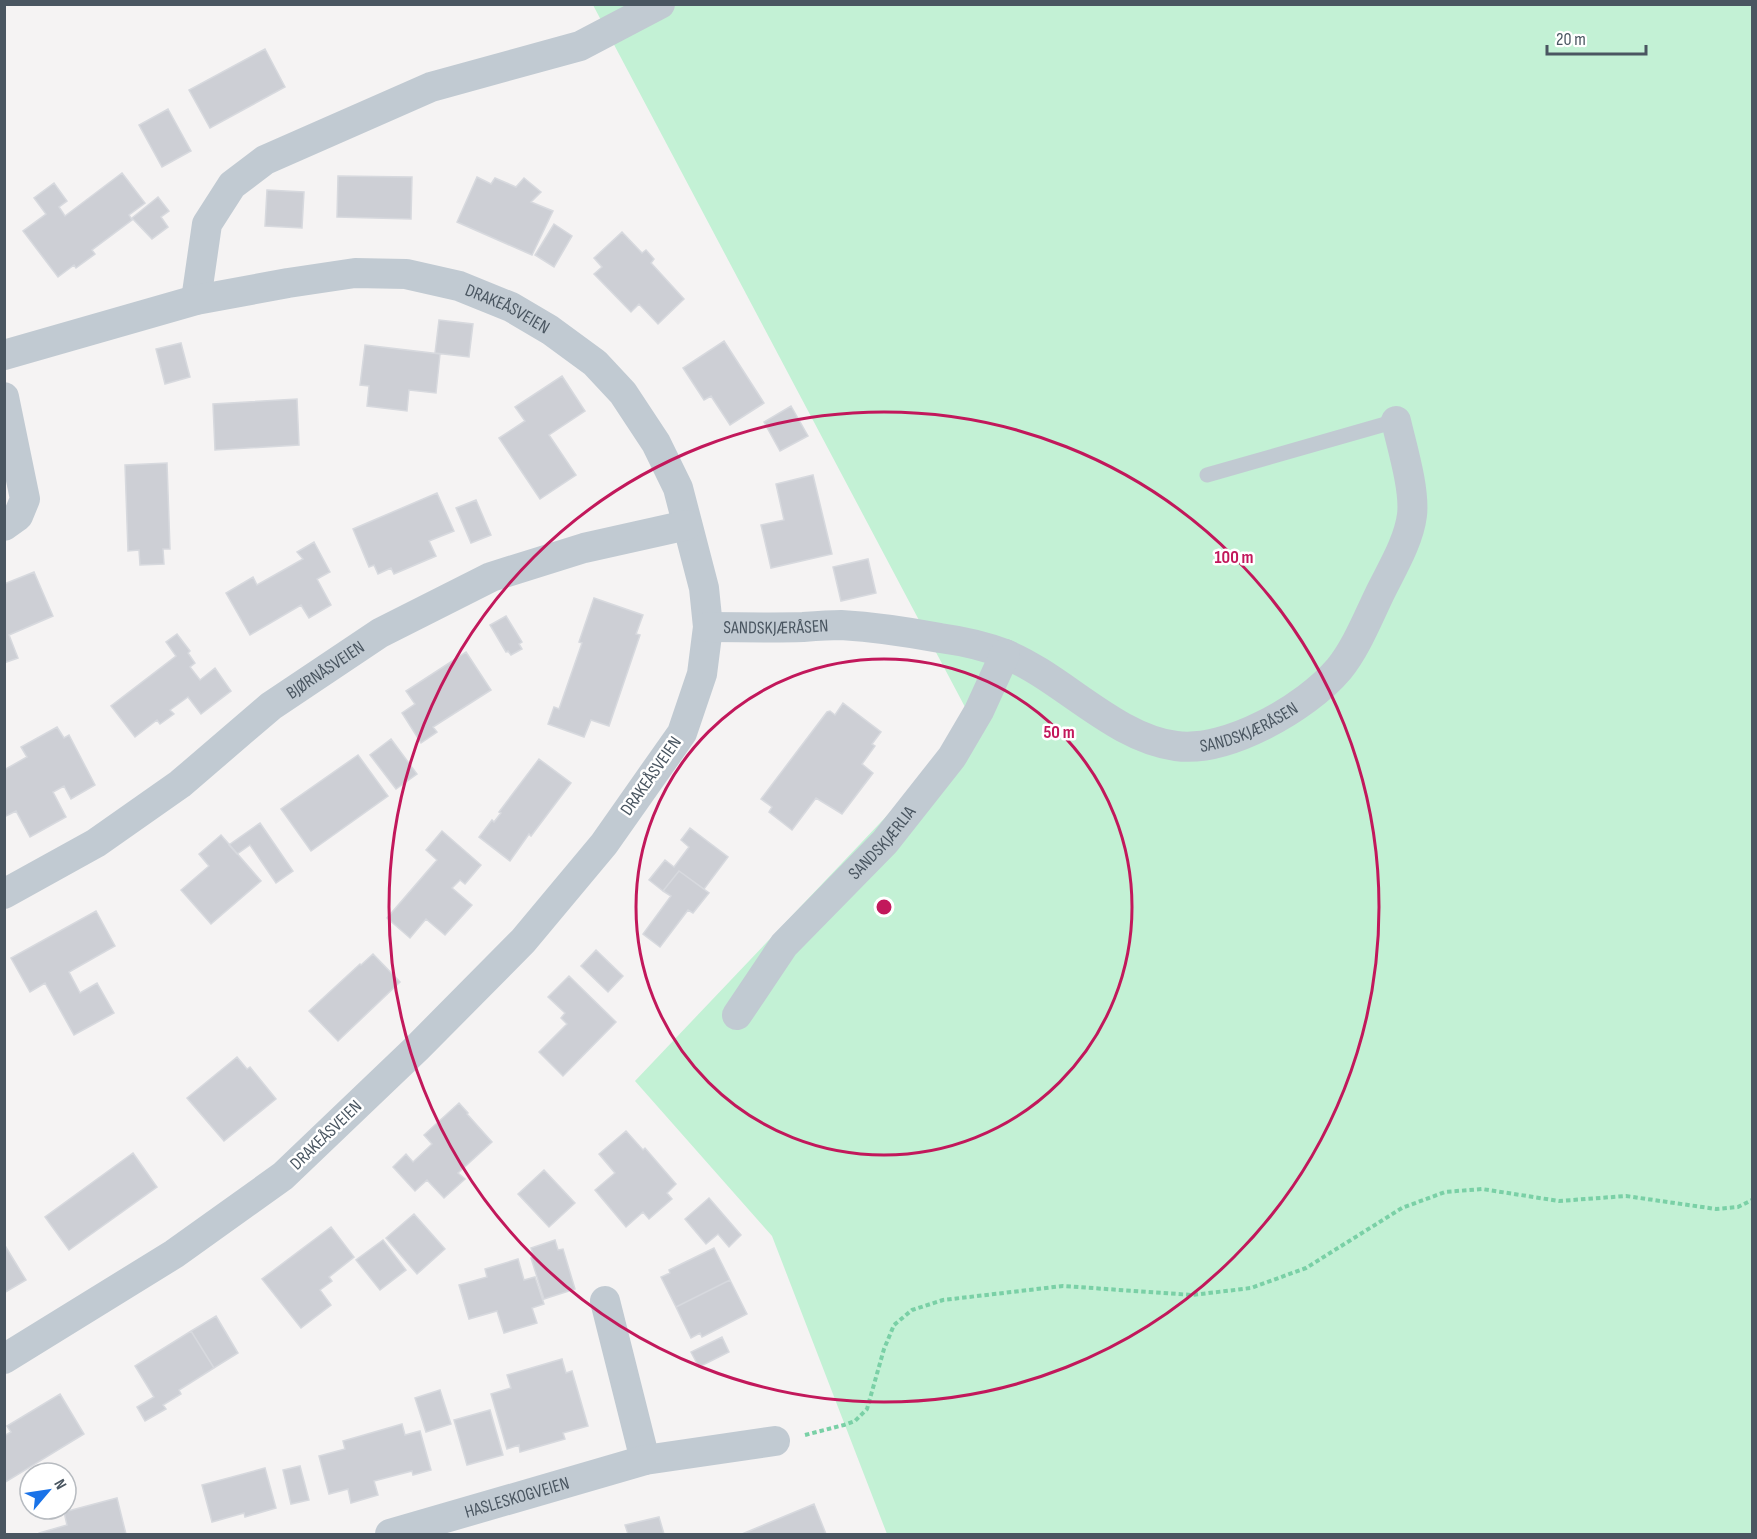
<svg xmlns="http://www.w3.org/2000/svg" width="1757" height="1539" font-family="'Sofia Sans Condensed',sans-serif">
<rect width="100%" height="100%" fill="#f5f3f3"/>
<path fill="#c3f1d5" d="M593 5H1752V1534H887L772 1236 635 1081 974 724Z"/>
<path fill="#cdcfd5" stroke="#d7d9de" stroke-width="1.5" d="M265 49 285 87 210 128 189 90Z
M168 109 191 151 162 167 139 125Z
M122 173 145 203 129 215 132 220 92 250 95 254 76 268 74 265 58 277 23 231 46 214 34 198 54 183 67 201 59 207 65 216Z
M338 176 412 177 411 219 337 217Z
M477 177 491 184 495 178 516 187 524 178 541 192 531 202 553 211 532 255 457 222Z
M267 190 304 192 302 228 265 226Z
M158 197 169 211 161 217 168 227 152 239 132 218Z
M554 224 572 236 554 267 535 255Z
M622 232 642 253 646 250 654 259 651 263 684 299 658 324 639 304 631 312 594 274 602 267 594 258Z
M439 320 473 324 469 357 435 353Z
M724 341 764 403 730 425 711 396 704 400 683 368Z
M181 343 190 377 165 384 156 349Z
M365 345 440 354 436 393 409 390 407 411 367 406 369 386 360 385Z
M562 376 585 411 549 435 576 475 540 499 499 438 525 421 515 407Z
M297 399 299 445 215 450 213 404Z
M791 406 808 436 780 451 764 422Z
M167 463 170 549H163L164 564 140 565 139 550 128 551 125 465Z
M813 475 832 554 771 568 761 525 784 520 776 484Z
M437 493 454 531 429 541 436 556 394 574 391 568 378 574 374 565 369 567 353 529Z
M476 500 491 535 471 543 456 508Z
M314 542 330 572 317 579 331 605 309 618 301 605 250 635 226 593 253 577 257 585 303 559 297 552Z
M868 559 876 593 841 601 833 567Z
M34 572 53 616 9 635 18 658 4 663V584Z
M594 598 643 615 636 634 640 635 609 726 591 720 584 737 548 724 554 707 559 709 582 643 579 642Z
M506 616 522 642 519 644 522 649 511 655 508 651 506 652 490 625Z
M177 634 190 651 188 653 195 663 190 667 200 680 215 668 231 691 201 714 188 697 170 710 174 714 160 724 157 720 135 737 111 706 176 656 166 642Z
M466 652 491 690 433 727 437 732 421 743 402 713 415 704 406 691Z
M843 703 881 732 872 744 875 746 862 764 873 773 842 814 816 798 792 830 769 812 772 807 761 799 827 712 830 711 835 715Z
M57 727 64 738 69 735 95 785 71 799 64 786 53 792 66 817 30 837 16 811 4 817V770L27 757 21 747Z
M391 739 417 774 396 789 370 755Z
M358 755 388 796 311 851 281 809Z
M539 759 571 783 531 836 529 834 510 861 479 837 492 820 494 822 501 813 499 812Z
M260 823 293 871 276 883 250 845 237 854 229 845Z
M690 828 728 857 704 889 679 871 663 891 649 880 665 860 674 867 689 847 681 840Z
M442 831 481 865 465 884 460 880 452 888 472 905 445 935 426 919 410 938 387 918 437 860 426 850Z
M221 835 261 881 211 924 181 890 209 866 199 854Z
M679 871 709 893 693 913 688 910 660 947 643 934 671 896 663 891Z
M96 911 115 946 69 972 80 993 97 983 114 1013 74 1035 45 983 30 992 11 958Z
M596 950 623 976 608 992 581 966Z
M373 954 400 982 338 1041 309 1011 360 964 361 965Z
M569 976 616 1022 563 1076 539 1052 567 1024 561 1018 565 1013 548 997Z
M237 1057 247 1069 250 1067 276 1099 224 1141 187 1098Z
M459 1103 468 1113 467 1114 492 1142 458 1173 465 1179 444 1198 427 1180 415 1191 393 1167 406 1154 413 1162 432 1144 424 1135Z
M626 1131 643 1150 645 1148 676 1184 667 1193 672 1199 649 1219 643 1212 626 1227 595 1190 615 1173 599 1154Z
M133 1153 157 1187 69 1250 45 1217Z
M544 1170 575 1203 549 1227 518 1194Z
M709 1198 741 1235 729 1247 718 1234 706 1244 685 1219Z
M414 1214 445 1249 417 1274 386 1238Z
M331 1227 354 1257 329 1277 332 1281 320 1290 331 1305 301 1328 262 1279Z
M383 1240 406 1270 380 1290 356 1260Z
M555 1240 558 1250 563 1249 575 1289 544 1299 531 1258 534 1257 531 1248Z
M4 1244 26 1280 4 1293Z
M714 1248 730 1280 676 1307 661 1277 670 1273 669 1270Z
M518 1259 524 1280 535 1277 544 1304 532 1308 537 1323 504 1333 497 1311 469 1319 459 1285 487 1277 485 1269Z
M730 1280 747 1314 702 1337 700 1333 691 1338 676 1307Z
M216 1316 238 1353 214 1368 191 1331Z
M191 1331 214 1368 179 1390 181 1394 163 1405 166 1409 145 1421 137 1407 154 1397 135 1366Z
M722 1337 729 1352 699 1367 691 1352Z
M562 1359 566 1373 572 1371 588 1426 563 1433 565 1439 520 1452 519 1445 507 1449 491 1394 511 1388 507 1375Z
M440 1390 451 1424 426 1432 415 1398Z
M60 1394 84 1434 4 1483V1436L11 1432 7 1426Z
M490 1410 503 1455 467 1465 454 1420Z
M402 1424 405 1435 420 1431 431 1470 413 1475 412 1471 374 1481 378 1495 351 1503 348 1489 329 1494 319 1456 345 1449 343 1441Z
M300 1466 309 1500 291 1504 283 1470Z
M265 1468 276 1508 245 1517 244 1513 212 1522 202 1485Z
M117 1498 126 1534H39V1533L67 1525 64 1512Z
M814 1504 826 1534H742Z
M659 1517 664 1534H628L625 1525Z"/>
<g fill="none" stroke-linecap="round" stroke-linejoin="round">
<path stroke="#7ad0a6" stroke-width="4" stroke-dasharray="4.5 3" stroke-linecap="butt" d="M805 1435 844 1425 855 1421 867 1409 884 1349 894 1325 912 1310 943 1300 1063 1286 1192 1295 1251 1288 1306 1268 1402 1208 1445 1192 1482 1189 1559 1201 1626 1196 1716 1209 1738 1207 1752 1200"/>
<path stroke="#c1cad2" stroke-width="15" d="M1207 475 1396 421"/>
<g stroke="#c1cad2" stroke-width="30">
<path d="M196 300 207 224 232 185 265 160 431 87 580 46 660 4"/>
<path id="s1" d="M4 355 196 300 288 283 355 273 406 274 459 286 511 307 550 330 595 363 623 393 656 443 678 488 704 588 708 627 702 674 682 733 604 844 523 941 417 1048 283 1176 174 1254 4 1359"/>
<path d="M4 397 25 499 18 516 4 526"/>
<path id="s2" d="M708 627C739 627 771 628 803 627 816 626 829 625 841 625 874 627 908 632 940 638 962 641 985 646 1005 654 1062 677 1114 738 1176 746 1227 753 1306 708 1339 669 1357 647 1369 615 1382 589 1393 567 1409 540 1412 515 1415 489 1402 447 1396 421"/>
<path id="s3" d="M4 894 96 843 180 784 271 706 380 633 491 577 584 548 687 525"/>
<path id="s4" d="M737 1015 784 945 885 842 952 757 979 711 1005 654"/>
<path d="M605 1301 645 1460"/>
<path id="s5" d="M390 1534 645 1460 775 1441"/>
</g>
</g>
<g fill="none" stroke="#c2185b" stroke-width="3">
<circle cx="884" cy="907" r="248"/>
<circle cx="884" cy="907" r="495"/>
</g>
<g text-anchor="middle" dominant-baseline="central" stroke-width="5" stroke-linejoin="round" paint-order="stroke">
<g font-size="18" fill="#4a5661" stroke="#fff">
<text stroke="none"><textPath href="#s1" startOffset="520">DRAKEÅSVEIEN</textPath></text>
<text stroke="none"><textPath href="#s2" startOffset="68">SANDSKJÆRÅSEN</textPath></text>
<text stroke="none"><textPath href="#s3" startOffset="393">BJØRNÅSVEIEN</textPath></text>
<text stroke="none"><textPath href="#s2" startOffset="572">SANDSKJÆRÅSEN</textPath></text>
<text transform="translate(651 776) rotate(-55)">DRAKEÅSVEIEN</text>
<text stroke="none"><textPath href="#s4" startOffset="226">SANDSKJÆRLIA</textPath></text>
<text transform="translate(326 1135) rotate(-44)">DRAKEÅSVEIEN</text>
<text stroke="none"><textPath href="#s5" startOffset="132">HASLESKOGVEIEN</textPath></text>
</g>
</g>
<circle cx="884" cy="907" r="9" fill="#c2185b" stroke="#fff" stroke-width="3"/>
<g font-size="18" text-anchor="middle" font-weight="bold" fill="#c2185b" stroke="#fff" stroke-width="5" stroke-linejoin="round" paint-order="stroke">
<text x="1234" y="563">100 m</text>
<text x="1059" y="738">50 m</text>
</g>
<rect width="1757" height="1539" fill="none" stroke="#4a5661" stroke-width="12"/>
<g transform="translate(48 1491) rotate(61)"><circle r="28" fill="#ffffff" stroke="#b7bbc0" stroke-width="1.5"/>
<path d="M0-4.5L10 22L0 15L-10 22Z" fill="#1a73e8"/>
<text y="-9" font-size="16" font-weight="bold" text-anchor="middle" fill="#4a5661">N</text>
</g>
<path d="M1547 45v9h99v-9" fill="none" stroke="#4a5661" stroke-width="3"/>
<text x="1556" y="45" font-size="18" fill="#4a5661" stroke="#ffffff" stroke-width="4.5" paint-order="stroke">20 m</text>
</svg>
